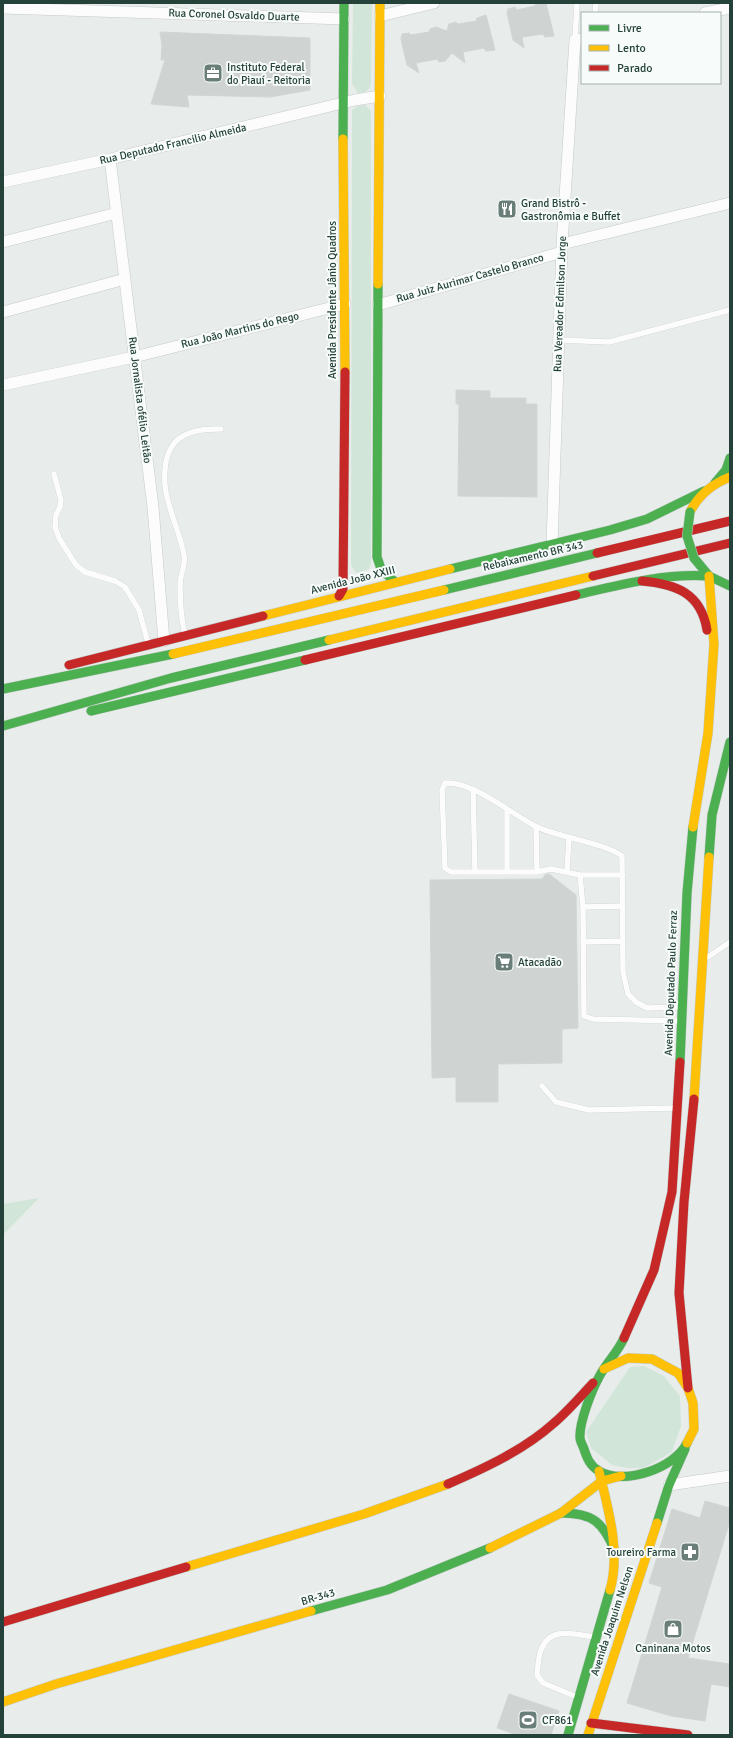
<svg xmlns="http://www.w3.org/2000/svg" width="733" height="1738" font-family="Signika,sans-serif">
<rect width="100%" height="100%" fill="#e8edeb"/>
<path fill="#d1e6d8" d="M353 3H372L371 83 370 88 365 92 358 93 352 84Z
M365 105 371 111V564L369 569 359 573 355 572 351 565 352 110 358 106Z
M39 1198 3 1235V1204Z
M644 1366 664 1376 680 1396 681 1426 672 1452 644 1468H627L612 1465 591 1448 586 1432 630 1367Z"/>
<path fill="#cfd4d2" stroke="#d1d6d4" d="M536 3H546L554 36 545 37 543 34 522 37 524 48 513 40 507 13 508 9 515 7 517 10 535 6Z
M486 15 495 50 486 51 484 48 463 52 465 63 452 53 445 61 439 62 437 59 416 63 419 73 407 65 401 39 402 34 409 33 411 35 429 32 430 29 436 27 447 31 449 24 456 22 458 24 476 21 477 18Z
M160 32 310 38V90L270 97 187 95 189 107 151 104 165 60H161L162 45Z
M456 390 490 391V398H526V404H537V497L458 496 459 404H456Z
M549 874 576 895 578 1028 562 1029V1063L498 1064V1102H456V1077L432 1078 430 880 542 879 545 875Z
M705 1501 730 1508V1521L688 1658 730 1664V1687L711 1684 705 1721 671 1716 627 1703 662 1587 649 1583 672 1509 700 1518Z
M509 1694 559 1711 551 1735H517L497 1728Z"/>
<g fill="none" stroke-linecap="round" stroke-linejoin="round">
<g stroke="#c5cac8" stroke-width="6">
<path id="lane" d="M595 13 596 3H597
M575 40 577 3
M559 340 609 342 730 310
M54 474 61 500 60 507 56 515 55 527 59 538 76 565 85 572 115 581 125 587 139 610 148 643
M185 634C181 619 180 600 180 585 180 575 186 565 184 555 180 532 167 508 165 485 162 442 181 428 221 429
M473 789 475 872
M536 827 537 872
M507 872V810
M567 872 569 838
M580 875H623
M583 907 623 906
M583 942 622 941
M708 957 730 942
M678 1021 593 1019 584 1016 583 907 580 875 551 869 537 872H451L445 868 442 790 445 783C473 781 510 813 535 826 559 838 603 842 622 856L623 972 628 994 636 1002 647 1008 679 1007
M542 1086 556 1102 589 1110 676 1108
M577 1697 543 1683 537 1675C538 1668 538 1657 541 1650 550 1626 574 1634 594 1637"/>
</g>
<g stroke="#c5cac8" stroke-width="12">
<path id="street" d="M3 8 344 19
M705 13 730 8
M380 16 434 3
M110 159 153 507 164 641
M3 182 110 159 355 100 380 96
M3 242 117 213
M562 244 730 203
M378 305 562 252
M3 312 125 279
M3 385 134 357 345 304
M552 545 562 244 575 40 582 39
M669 1485 730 1476"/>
</g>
<g stroke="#c3cbc8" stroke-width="10">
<path id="fast" d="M343 139 344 3
M378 284 377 557 381 569 395 582
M715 483 726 470 730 458
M694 558 709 576 730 586
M450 569 610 530 647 519 704 491
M444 590 597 553
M576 595C619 585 664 573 709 576
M3 689 173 654
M91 711 305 660
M3 726 171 678 329 640
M709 857 712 815 730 742
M680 1062 687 893 693 827
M624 1338C618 1352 606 1363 599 1377 592 1390 579 1422 580 1438 580 1441 583 1446 584 1449 587 1458 590 1466 599 1471 624 1486 675 1468 687 1443
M561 1513C593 1513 603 1522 615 1551
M657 1523 669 1485 685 1449
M311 1611 387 1590 490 1548
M568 1735 610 1590"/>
</g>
<g stroke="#c3cbc8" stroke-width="10">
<path id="slow" d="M343 139 345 372
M378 284 380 3
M690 512C699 494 712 484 730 477
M263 616 450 569
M329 640 593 576
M173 654 444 590
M693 827 708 733 714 644 709 576
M694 1099 709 857
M604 1369 628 1358 652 1359 678 1373 688 1388 693 1403 694 1429 687 1443
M599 1471C608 1508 621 1552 610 1590
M490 1548 561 1513 602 1481 621 1476
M186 1567 364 1514 448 1484
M3 1702 56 1684 311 1611
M588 1735 657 1523"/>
</g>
<g stroke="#c3cbc8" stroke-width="10">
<path id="jam" d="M597 553 730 521
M593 576 730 543
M642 581C676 584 701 593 707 630
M339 596 343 589 345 372
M305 660 576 595
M69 665 263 616
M624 1338 654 1270 672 1192 680 1062
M688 1388 679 1293 684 1202 694 1099
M448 1484C485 1468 524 1450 554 1423 568 1411 580 1397 593 1383
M3 1622 186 1567
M591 1723 688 1735"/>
</g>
<use href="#lane" stroke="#fcfcfc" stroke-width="5.5"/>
<use href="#street" stroke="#fcfcfc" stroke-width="11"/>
<use href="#fast" stroke="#4caf50" stroke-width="9"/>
<use href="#slow" stroke="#ffc107" stroke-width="9"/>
<use href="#jam" stroke="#c62828" stroke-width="9"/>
<g stroke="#c3ccc9" stroke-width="10" stroke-linecap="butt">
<path id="fast-bridge" d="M690 512 687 536 694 558"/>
</g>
<use href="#fast-bridge" stroke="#4caf50" stroke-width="9"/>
</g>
<defs>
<g id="office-square" transform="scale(1)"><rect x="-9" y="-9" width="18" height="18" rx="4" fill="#697e78" stroke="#f7fbf9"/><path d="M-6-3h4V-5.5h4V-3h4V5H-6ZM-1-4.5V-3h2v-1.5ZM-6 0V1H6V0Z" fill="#fff"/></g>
<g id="restaurant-square" transform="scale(1)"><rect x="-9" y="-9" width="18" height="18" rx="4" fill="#697e78" stroke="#f7fbf9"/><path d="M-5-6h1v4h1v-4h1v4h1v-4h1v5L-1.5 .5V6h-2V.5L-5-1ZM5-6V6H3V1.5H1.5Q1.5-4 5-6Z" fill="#fff"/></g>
<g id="supermarket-square" transform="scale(1)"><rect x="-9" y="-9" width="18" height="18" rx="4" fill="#697e78" stroke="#f7fbf9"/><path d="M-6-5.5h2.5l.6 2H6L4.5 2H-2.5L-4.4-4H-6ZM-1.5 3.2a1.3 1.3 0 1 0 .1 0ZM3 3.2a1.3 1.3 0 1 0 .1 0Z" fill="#fff"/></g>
<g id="pharmacy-square" transform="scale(1)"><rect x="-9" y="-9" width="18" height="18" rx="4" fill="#697e78" stroke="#f7fbf9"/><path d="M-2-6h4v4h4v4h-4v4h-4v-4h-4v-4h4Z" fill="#fff"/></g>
<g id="shop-square" transform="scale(1)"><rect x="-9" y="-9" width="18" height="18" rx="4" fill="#697e78" stroke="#f7fbf9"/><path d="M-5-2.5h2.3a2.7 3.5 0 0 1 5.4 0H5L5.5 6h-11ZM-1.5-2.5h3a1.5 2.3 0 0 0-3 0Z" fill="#fff"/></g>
<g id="stadium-square" transform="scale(1)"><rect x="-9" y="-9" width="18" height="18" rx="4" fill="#697e78" stroke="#f7fbf9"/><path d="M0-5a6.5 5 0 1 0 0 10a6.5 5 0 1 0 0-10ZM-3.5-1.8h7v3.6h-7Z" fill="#fff"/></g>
</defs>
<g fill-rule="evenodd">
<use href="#office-square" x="213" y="73"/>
<use href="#restaurant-square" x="507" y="209"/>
<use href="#supermarket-square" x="504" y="962"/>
<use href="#pharmacy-square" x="690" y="1552"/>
<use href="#shop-square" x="673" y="1629"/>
<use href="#stadium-square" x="528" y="1720"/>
</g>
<g text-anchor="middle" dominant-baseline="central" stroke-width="4" stroke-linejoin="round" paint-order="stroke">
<g font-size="11" fill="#24423a" stroke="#f7fbf9">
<text transform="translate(234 15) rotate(2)">Rua Coronel Osvaldo Duarte</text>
<text transform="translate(173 144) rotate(-13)">Rua Deputado Francilio Almeida</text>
<text transform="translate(470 278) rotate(-16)">Rua Juiz Aurimar Castelo Branco</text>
<text transform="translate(332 300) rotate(-90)">Avenida Presidente Jânio Quadros</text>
<text transform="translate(560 304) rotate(-88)">Rua Vereador Edmilson Jorge</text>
<text transform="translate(240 330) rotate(-14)">Rua João Martins do Rego</text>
<text transform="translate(140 400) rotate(83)">Rua Jornalista ofélio Leitão</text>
<text transform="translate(533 556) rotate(-13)">Rebaixamento BR 343</text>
<text transform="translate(353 580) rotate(-14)">Avenida João XXIII</text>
<text transform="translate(671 983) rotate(-88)">Avenida Deputado Paulo Ferraz</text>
<text transform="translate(318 1597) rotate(-16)">BR-343</text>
<text transform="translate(612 1621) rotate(-72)">Avenida Joaquim Nelson</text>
</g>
<g font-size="11" fill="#24423a" stroke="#f7fbf9" text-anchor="start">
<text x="227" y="67">Instituto Federal<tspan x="227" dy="13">do Piauí - Reitoria</tspan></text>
<text x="521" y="203">Grand Bistrô -<tspan x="521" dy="13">Gastronômia e Buffet</tspan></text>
<text x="518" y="962">Atacadão</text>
<text x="676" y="1552" text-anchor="end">Toureiro Farma</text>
<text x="673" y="1648" text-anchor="middle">Caninana Motos</text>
<text x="542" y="1720">CF861</text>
</g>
</g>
<rect width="733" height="1738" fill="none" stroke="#24423a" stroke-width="8"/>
<rect x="581" y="12" width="140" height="72" fill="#f7fbf9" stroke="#a3b1ad"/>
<rect x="589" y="25" width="20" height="6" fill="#4caf50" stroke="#a3b1ad"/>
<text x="617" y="32" font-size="12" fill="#24423a">Livre</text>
<rect x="589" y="45" width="20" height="6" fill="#ffc107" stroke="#a3b1ad"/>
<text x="617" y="52" font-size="12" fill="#24423a">Lento</text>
<rect x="589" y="65" width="20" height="6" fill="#c62828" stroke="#a3b1ad"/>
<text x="617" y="72" font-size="12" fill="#24423a">Parado</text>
</svg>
